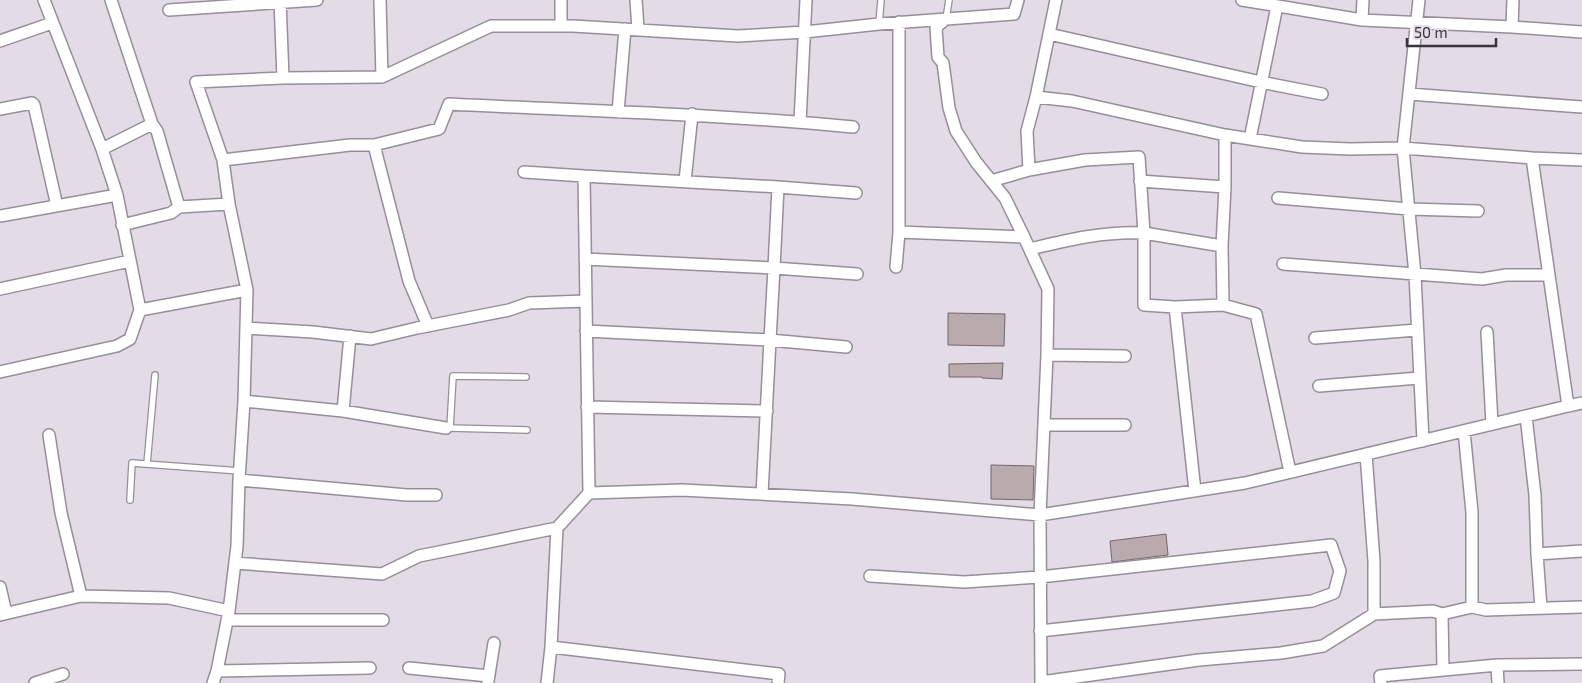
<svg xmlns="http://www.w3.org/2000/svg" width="1582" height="683" font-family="'Exo 2',sans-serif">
<rect width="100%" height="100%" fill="#e3dbe6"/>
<path fill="#b9aaae" stroke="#74666a" d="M948 313 1005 314 1004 346 948 345Z
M1003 363 1002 379 982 378V377H949V364Z
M991 465 1034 466 1033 500 991 499Z
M1166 534 1168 555 1112 562 1110 541Z"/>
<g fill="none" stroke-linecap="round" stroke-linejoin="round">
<g stroke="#968e99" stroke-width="8">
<path id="lane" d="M946 19 949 0
M879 24 881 0
M447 428 527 430
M450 428 453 376 526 377
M147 464 155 375
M130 500 132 463 240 471"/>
</g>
<g stroke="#968e99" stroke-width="14">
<path id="street" d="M44 0 102 149 117 195 140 310 247 290
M111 0 152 124 157 131 179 207
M280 0 283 78
M380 0 382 77
M636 0 638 29
M1056 0 1036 97 1072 101 1225 135
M1242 0 1362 20
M1363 0 1362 20 1512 27 1582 32
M1419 0 1403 148 1532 158 1568 406 1582 403
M169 10 317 0
M946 19 936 27 938 57 943 63 949 108 956 131 976 162 1005 198 1024 237 1048 289 1047 355 1040 515 1041 683
M899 22V232L1024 237
M561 26V0
M1512 27 1513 0
M1049 34 1261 82 1322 94
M0 41 52 23
M1409 94 1582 107
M0 109 32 103 34 105 57 206
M618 112 625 29
M800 122 806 0
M1250 139 1277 6
M374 145 409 281 428 326
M102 149 152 124
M1532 158 1582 160
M223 160 350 145H374L439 129 449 104C584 111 719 114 853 127
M1029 170 1027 131 1036 97
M524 172 584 176
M685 181 692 114
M991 181 1029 170 1085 160 1139 157 1144 233C1104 231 1068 240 1030 249
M1140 181 1225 187V135L1302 147 1350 149 1403 148 1415 275 1423 441
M778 187 856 193
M1278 198 1409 209 1478 211
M0 216 117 195
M122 225 171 213 179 207 229 204
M1222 246 1144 233V305L1175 307 1223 305 1222 246 1225 187
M585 259 774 268 770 340 586 331
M1283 264 1482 279 1506 275H1549
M896 267 899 232
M857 274 774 268 778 187 584 176 589 493 682 490 852 499 1040 515 1245 483 1568 406
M0 289 130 261
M1223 305 1256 314 1290 472
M1175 307 1195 491
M246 328 313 332 371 339 417 328 509 310 529 303 586 301
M1487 332 1492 424
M1315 338 1417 330
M1047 355 1125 356
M0 372 117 346 130 339 140 310
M1319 386 1419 378
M244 401 343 411 446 428
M587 407 767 411
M343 411 350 336
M1526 416 1535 495 1537 554 1541 608
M1044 425H1125
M1464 431 1472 512V607
M49 435 61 513 81 596
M1366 454 1374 561V614
M239 480 407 495H436
M762 494 770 340 846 347
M1537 554 1582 551
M235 563 382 574 419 556 557 528 589 493
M870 576 964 582 1040 577 1331 545 1340 571 1334 593 1312 601 1040 631
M0 587 6 613
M1442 614 1443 670
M0 615 81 596 169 598 229 611
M227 620H383
M551 647 779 674 778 683
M1497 665 1582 664
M409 668 489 676
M217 671 370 668
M488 681 494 643
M1041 682 1199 660 1281 653 1323 646 1374 614 1433 611 1442 614 1472 607 1486 610 1582 607
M35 683 63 674
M213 683 217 671 229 611 237 546 239 480 244 401 247 290 229 204 223 160 196 82 283 78 382 77 491 26H573L738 36 805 32 879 24 1014 14 1018 0
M547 683 551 647 557 528
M1381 683 1380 676 1497 665 1498 683"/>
</g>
<use href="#lane" stroke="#fff" stroke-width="5.5"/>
<use href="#street" stroke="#fff" stroke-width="11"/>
</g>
<path d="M1407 38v8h89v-8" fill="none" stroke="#39353a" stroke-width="2.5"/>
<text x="1414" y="38" font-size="15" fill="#39353a" stroke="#e3dbe6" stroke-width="4" paint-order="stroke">50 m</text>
</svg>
